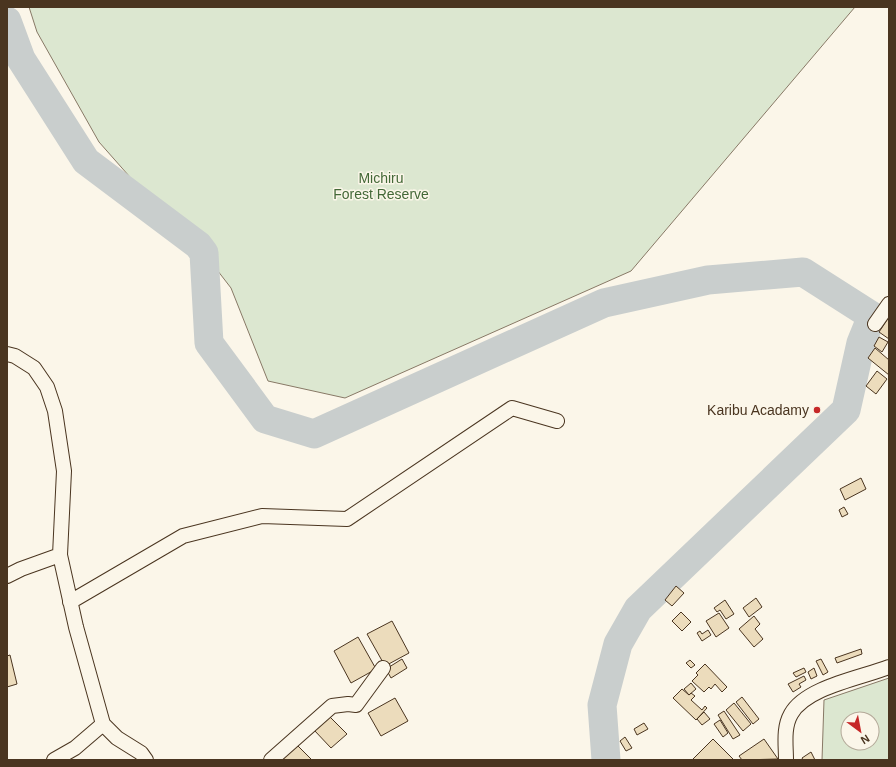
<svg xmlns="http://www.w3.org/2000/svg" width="896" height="767" font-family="Arial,sans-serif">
<rect width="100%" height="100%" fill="#fbf6e9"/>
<path fill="#dce7d0" stroke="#887966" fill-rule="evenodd" d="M29 7H855L631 271 345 398 268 381 231 288 204 253 152 202 99 142 37 32Z
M889 678V760H822L824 700ZM848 719H872V743H848Z"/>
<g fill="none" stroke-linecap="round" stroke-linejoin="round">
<path stroke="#c9cecd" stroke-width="29" d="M7 21 21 59 86 161 198 245 204 253 209 343 265 419 314 434 604 303 708 280 803 272 872 316 861 343 846 410 638 609 618 644 602 705 606 760"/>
</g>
<path fill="#ecdcbc" stroke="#4a3520" d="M889 317V339L879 332Z
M879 337 888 342 882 352 874 346Z
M875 348 889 360V375L868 358Z
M877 371 887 379 876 394 866 386Z
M861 478 866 489 845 500 840 489Z
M844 507 848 514 842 517 839 510Z
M676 586 684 593 672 606 665 600Z
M756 598 762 607 749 617 743 608Z
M725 600 734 614 726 619 720 610 717 612 714 608Z
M681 612 691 622 682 631 672 621Z
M719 613 729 628 716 637 706 621Z
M754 616 760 624 755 629 763 639 754 647 739 629Z
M392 621 409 653 385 666 367 634Z
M708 630 711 635 702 641 697 633 700 631 702 634Z
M358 637 376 669 351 683 334 651Z
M861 649 862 654 837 663 835 658Z
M10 655 17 684 7 687V656Z
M402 659 407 668 391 678 386 669Z
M821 659 828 672 823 675 816 661Z
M690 660 695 665 691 668 686 663Z
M705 664 727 687 722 692 715 684 711 689 709 687 704 692 692 681 698 675 696 673Z
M804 668 806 672 796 677 793 673Z
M814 668 817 676 811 679 808 672Z
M804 676 806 680 799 684 801 687 793 692 788 684Z
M691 683 696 689 689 695 684 689Z
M682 689 689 695 691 693 695 696 691 700 702 710 705 706 707 708 696 720 673 698Z
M742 697 759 719 753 724 736 702Z
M395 698 408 721 381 736 368 713Z
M734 703 751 724 743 731 726 710Z
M724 711 740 735 733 739 718 715Z
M704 712 710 719 702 725 697 719Z
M329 716 347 734 331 748 314 730Z
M720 720 728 733 723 737 714 724Z
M644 723 648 729 637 735 634 729Z
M625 737 632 748 626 751 620 741Z
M713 739 734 760H692Z
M764 739 778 759 742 760 739 756Z
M296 744 312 760H281Z
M811 752 815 760H803L802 758Z"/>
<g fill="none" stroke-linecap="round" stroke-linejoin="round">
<g stroke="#4a3520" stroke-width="16">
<path id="minor" d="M875 324 889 304
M7 354 15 356 34 368 47 387 55 411 64 471 60 555 76 627 103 724 117 738 141 753 146 760
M7 576 21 569 60 555
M70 602 183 536 262 516 347 519 512 408 557 421
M54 760 75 748 103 724
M271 760 332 706 348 704 356 705 383 668
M786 760C786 745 783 728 791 714 806 687 861 678 889 667"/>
</g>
<use href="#minor" stroke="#fbf6e9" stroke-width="14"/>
</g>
<circle fill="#c62828" stroke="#fbf6e9" stroke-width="1.5" cx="817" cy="410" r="4"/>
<g text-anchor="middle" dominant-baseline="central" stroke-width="3" stroke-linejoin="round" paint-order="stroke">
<g font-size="14" fill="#436837" stroke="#fbf6e9">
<text x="381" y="178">Michiru<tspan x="381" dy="16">Forest Reserve</tspan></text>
</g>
<g font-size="14" fill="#4a3520" stroke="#fbf6e9" text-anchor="end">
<text x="809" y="410">Karibu Acadamy</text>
</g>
</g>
<rect width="896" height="767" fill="none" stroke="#4a3520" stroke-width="16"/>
<g transform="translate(860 731) rotate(148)"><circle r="19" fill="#fbf6e9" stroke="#b4a999"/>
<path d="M0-3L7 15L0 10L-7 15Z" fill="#c62828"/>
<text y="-6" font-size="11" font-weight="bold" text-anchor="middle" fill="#4a3520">N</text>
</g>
</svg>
